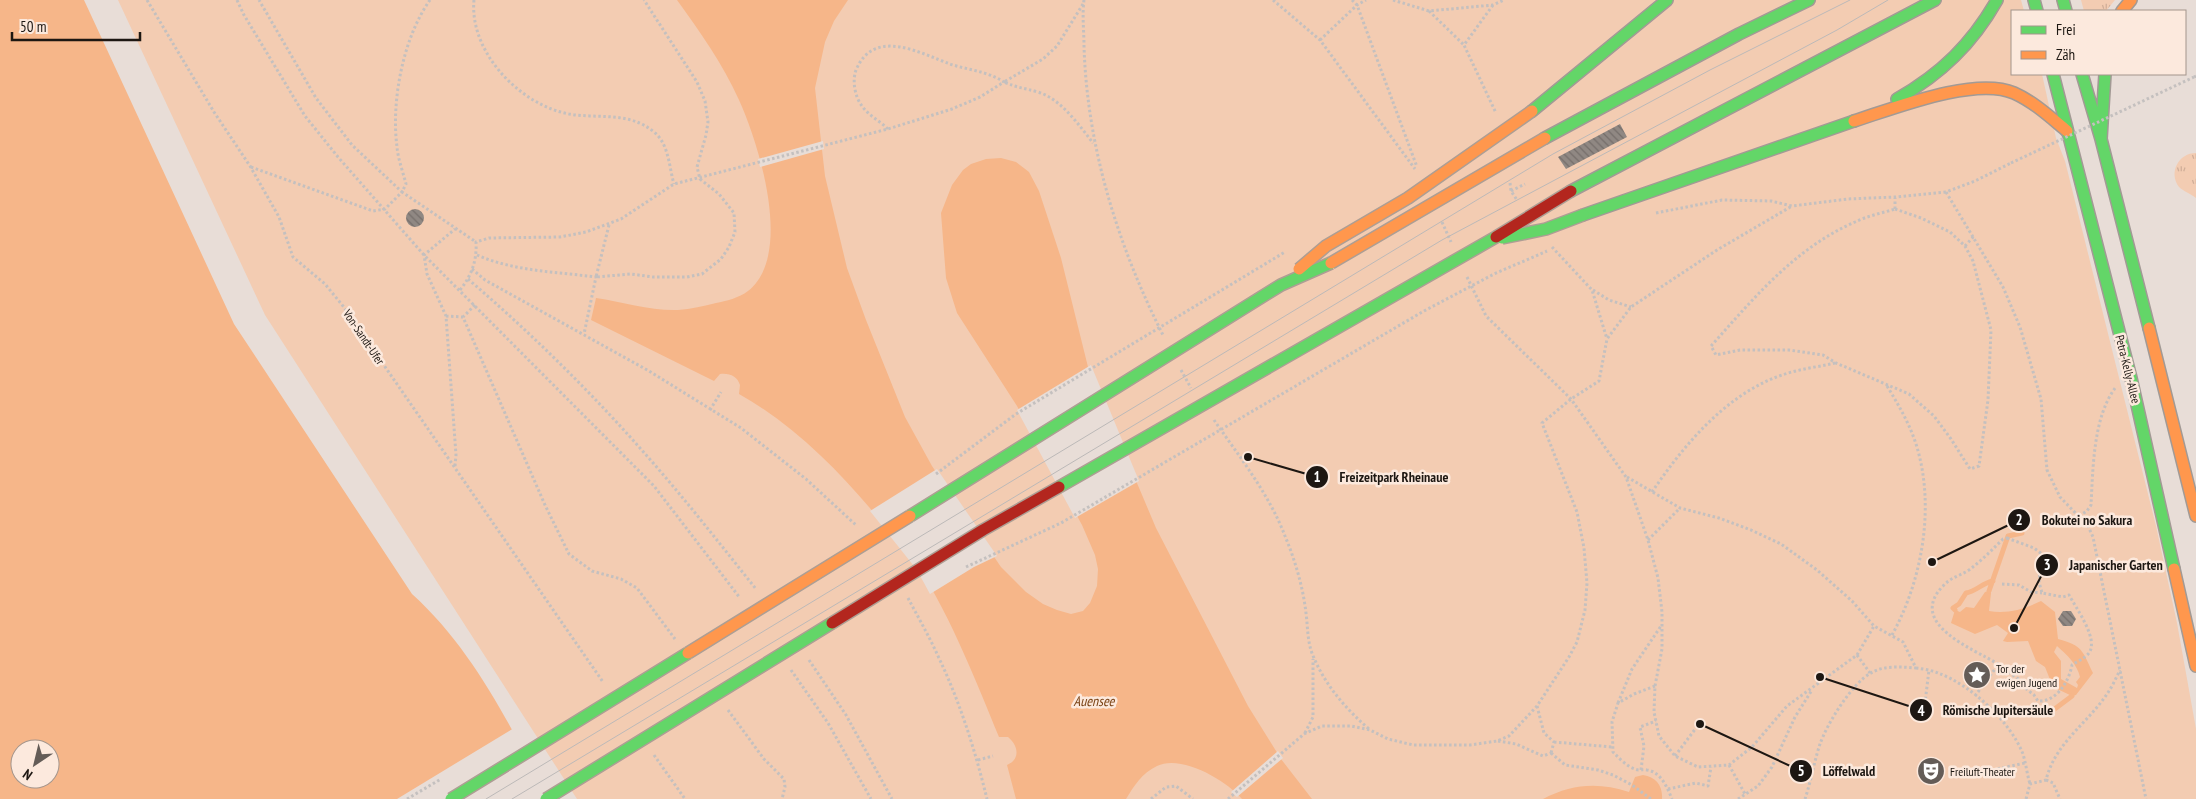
<svg xmlns="http://www.w3.org/2000/svg" width="2196" height="799" font-family="'PT Sans Narrow',sans-serif">
<defs>
<pattern id="grass-tufts" width="24" height="20" patternUnits="userSpaceOnUse" patternTransform="scale(1.25)"><rect width="24" height="20" fill="#f3ccb2"/><path d="M3 7l-1-3M5 7V3M7 7l1-3M15 17l-1-3M17 17v-4M19 17l1-3" fill="none" stroke="#d0ae98"/></pattern>
<pattern id="building-back-hatch" width="6" height="6" patternUnits="userSpaceOnUse" patternTransform="scale(1.25)"><rect width="6" height="6" fill="#908883"/><path d="M-1 5l2 2M0 0l6 6M5-1l2 2" fill="none" stroke="#756e6a"/></pattern>
</defs>
<rect width="100%" height="100%" fill="#e8ddd7"/>
<path fill="url(#grass-tufts)" d="M2081 0H2115L2106 11H2084Z
M2196 153V198C2191 194 2183 191 2179 187 2168 172 2179 153 2196 153Z"/>
<path fill="#f3ccb2" d="M118 0H2021L2024 11H2012V74H2042L2056 138 2065 161 2156 526 2177 623 2196 729V799H577L265 315Z"/>
<path fill="#f6b689" fill-rule="evenodd" d="M0 0H84L234 324 412 594C474 650 510 726 549 799H0ZM20 749H50V779H20Z
M677 0H848L834 21 825 42 815 88 825 176 847 268 866 320 905 417 932 466 1001 567 1026 592 1043 604 1057 610 1071 614 1083 611 1090 603 1097 586 1098 569 1095 555 1082 525 1017 406 957 313 946 278 941 213 952 185 963 170 971 164 986 159 1001 158 1016 162 1029 172 1039 191 1061 258 1088 367 1156 528 1248 706 1281 759 1312 799H1242C1226 780 1181 754 1157 766 1142 773 1134 786 1126 799H1016L1007 765C1021 759 1018 745 1008 737H999C976 681 952 620 920 569 911 555 899 543 889 531 846 478 798 427 739 394L740 385C737 376 730 373 720 374L714 381 591 320 596 298C623 302 651 311 678 310 691 309 704 306 716 303 726 301 739 298 748 291 794 255 759 144 739 100 723 64 700 32 677 0Z
M1989 591 1991 593 1989 611C2008 614 2024 609 2041 601L2055 612 2058 639C2083 646 2082 650 2093 673L2076 695 2072 696 2053 687 2045 667 2036 661 2028 641 2007 642 2003 641 2008 633 1997 625 1975 634 1951 623 1955 610 1960 612 1966 607 1974 608 1985 592ZM2057 646C2067 655 2077 664 2080 677L2076 682 2078 685 2077 688 2061 679V661L2054 652Z
M1643 775C1656 777 1663 786 1662 799H1543C1572 784 1598 782 1629 792L1635 777Z"/>
<path fill="#e8ddd7" d="M823 141 824 149 760 167 758 159Z
M1091 365 1139 481 1075 518 1017 410Z
M937 469 997 556 974 567 930 594 917 570 870 511Z
M514 728 552 799H397Z
M1278 751 1283 758 1237 797 1231 792Z"/>
<g fill="none" stroke-linecap="round" stroke-linejoin="round">
<path stroke="#f6b689" stroke-width="5" d="M1989 591 2008 536 2022 533
M1955 610 1953 608 1959 604 1966 593C1977 591 1982 583 1993 581
M2048 714 2072 696"/>
</g>
<path fill="url(#building-back-hatch)" d="M1620 124 1627 137 1566 169 1558 157Z
M406 218a9 9 0 1 1 18 0a9 9 0 1 1-18 0Z
M2063 611H2071L2076 619 2072 626H2063L2058 619Z"/>
<g fill="none" stroke-linecap="round" stroke-linejoin="round">
<g stroke="#a29a95" stroke-width="14">
<path id="fast" d="M2034 0 2037 11
M2063 0 2066 11
M2053 74 2131 378 2174 569
M2082 74 2101 139 2149 328
M1897 99C1941 74 1972 44 1997 0
M1532 111 1667 0
M1545 138 1739 34 1809 0
M2101 139 2105 74
M1571 191 1935 0
M1583 215 1854 121"/>
</g>
<g stroke="#a29a95" stroke-width="14">
<path id="slow" d="M2122 11 2131 0
M1854 121C1895 108 1975 76 2014 93 2034 102 2050 117 2067 131
M2149 328 2196 516
M2174 569 2196 666"/>
</g>
<path stroke="#c4c0bf" stroke-width="3" stroke-dasharray="2.5 2.5" stroke-linecap="butt" d="M147 0 214 112 250 166 279 217 293 257 325 284 343 306 603 682
M237 0 244 15 305 116 338 157 424 255 654 486 740 598
M430 0C403 38 391 101 397 147 398 159 403 172 406 184L402 192 476 242
M474 0C469 52 520 105 569 114 598 119 629 111 654 132 669 144 669 167 674 184
M1084 0C1082 15 1084 31 1084 46 1087 147 1118 246 1163 335
M1273 0 1320 40 1415 169
M1352 0 1357 5 1417 167
M1393 0 1429 11 1493 5 1504 0
M1083 4 1057 46 1043 59 1004 82C1018 88 1024 88 1038 92 1061 99 1079 125 1093 143
M1493 5 1464 45 1496 113
M1429 11 1464 45
M1320 40 1357 5 1366 0
M2194 77 2196 76
M251 167 373 211 385 209 402 192 352 145 316 98 259 0
M1510 183 1511 191 1517 200
M1511 191 1525 184
M1946 192 2003 287 2020 327 2041 399 2047 470 2060 497 2088 526 2093 537 2146 799
M1895 209 1921 218 1950 232 1965 246 1973 261 1991 330 1988 400 1979 466 1970 469 1951 439 1934 416 1909 394 1836 363 1823 355 1789 350H1740L1716 355 1711 346C1754 298 1795 248 1855 222 1867 216 1882 213 1895 209Z
M1895 209V198
M1656 213 1722 200 1771 201 1792 206 1848 199 1895 197 1946 192 1975 181 2011 163
M1442 222 1451 242
M609 225 596 277 631 274 653 277H687L702 274 721 259 729 247 735 232 734 213 719 194 700 179 697 167 706 135 708 122 705 101 697 82 644 0
M1965 246 1974 236
M1552 247 1592 290 1607 339
M477 255C513 271 557 272 596 277L584 334
M472 269 485 280 649 371 741 428 806 479 857 526
M1467 277 1486 316 1571 399 1626 477 1648 540 1658 578 1662 612V649L1655 686 1654 712 1659 736 1675 756 1698 767 1729 765 1752 747 1787 706 1857 655 1874 626
M468 279C532 334 592 393 647 456 685 499 720 544 756 589
M460 290C472 275 477 260 476 242L489 238 560 237 586 232 621 219 674 184 888 129 952 109 980 97 1004 82C987 71 968 70 950 64 920 53 874 27 856 70 852 81 855 97 862 106 869 116 880 121 888 129
M1593 290 1609 300 1631 307
M475 305 463 317 545 505 569 554 592 571 621 579 637 588 675 639
M446 316 463 317
M1181 370 1191 388
M1887 386C1898 404 1908 421 1915 441 1936 503 1923 579 1892 635
M710 410 721 392
M1214 420C1239 456 1269 494 1285 536 1295 560 1303 587 1306 613 1308 628 1307 643 1314 658 1326 686 1346 709 1369 729
M455 466 456 455 446 316 427 274 424 255 455 229
M1627 477 1680 508 1719 518 1751 530 1781 544 1817 570 1852 601 1874 626 1903 642 1916 668C1901 667 1884 665 1871 673 1852 683 1827 724 1820 744 1814 762 1811 781 1805 799
M1652 492C1684 445 1726 394 1782 375 1799 369 1818 367 1835 363
M2079 516 2087 511 2091 505C2093 469 2093 416 2116 387
M2007 538 2034 548 2042 554 2039 582 2042 593 2063 597 2069 595C2076 608 2099 639 2089 653 2085 658 2078 661 2072 665 2069 681 2057 702 2038 701L2034 695 2020 684V680C2012 675 2005 669 1998 664 1974 649 1906 624 1943 586 1951 577 1960 576 1969 570 1981 561 1992 550 2003 539Z
M1648 540 1680 508
M2002 584 2019 585 2031 592 2042 593
M908 598C918 617 929 636 938 656 960 702 975 750 987 799
M1857 655 1870 673
M809 660 846 715 892 799
M1916 668C1923 669 1931 670 1938 673 1971 685 2010 721 2023 754 2026 764 2027 774 2030 784
M791 670 828 723 871 799
M1655 686 1634 694 1618 703 1612 722 1613 752C1619 758 1626 766 1635 769 1639 771 1642 769 1647 770 1661 772 1667 787 1672 799
M1975 696 1998 665
M1618 703 1632 669 1661 626
M1537 706 1544 733 1554 742 1551 753
M728 710 764 759 784 779 785 787 782 799
M1923 719 1929 670
M1305 733 1313 717V659
M1498 741 1516 744 1543 756 1551 753
M1554 742 1612 747
M1551 753 1565 765 1598 770 1613 775 1632 785 1651 799
M654 755 685 799
M1675 756 1696 728
M978 760 993 756
M1729 765 1745 794
M1641 770 1644 746 1640 727 1656 721
M1983 772 2025 763
M2046 780 2053 783 2060 799
M1668 789 1696 783 1708 786 1711 767
M1151 799 1166 787 1176 786 1193 799
M1228 799 1304 734 1322 726H1351L1370 730 1388 739 1413 745H1470L1497 741 1509 736 1537 706 1569 657 1577 642 1585 610 1587 583 1584 548 1577 512 1542 423 1571 399 1599 381 1607 339 1631 307 1717 250 1792 206
M1738 799 1758 786 1772 767 1795 717 1812 690
M2026 799 2030 784 2046 780C2055 743 2087 724 2107 694 2112 687 2116 678 2120 670"/>
<use href="#fast" stroke="#63d668" stroke-width="11"/>
<use href="#slow" stroke="#ff974d" stroke-width="11"/>
<path stroke="#bcb9b8" stroke-width="1" d="M486 799 1553 154 1710 70 1850 0
M512 799 1442 240 1837 30 1888 0"/>
<g stroke="#ad9e94" stroke-width="14" stroke-linecap="butt">
<path id="fast-bridge" d="M1502 238 1546 229 1583 215
M1059 487 1496 237
M910 516 1281 285 1331 263
M451 799 688 653
M546 799 832 623"/>
</g>
<g stroke="#ad9e94" stroke-width="14" stroke-linecap="butt">
<path id="slow-bridge" d="M1331 263 1545 138
M1299 269 1326 246 1408 198 1532 111
M688 653 910 516"/>
</g>
<g stroke="#ad9e94" stroke-width="14" stroke-linecap="butt">
<path id="jam-bridge" d="M1496 237 1571 191
M832 623 983 530 1059 487"/>
</g>
<path stroke="#c4c0bf" stroke-width="3" stroke-dasharray="2.5 2.5" stroke-linecap="butt" d="M2011 163 2194 77
M936 474 1016 414 1285 252
M966 567 1061 523 1424 311 1494 274 1547 251
M407 799 441 779"/>
<use href="#fast-bridge" stroke="#63d668" stroke-width="11"/>
<use href="#slow-bridge" stroke="#ff974d" stroke-width="11"/>
<use href="#jam-bridge" stroke="#b3261e" stroke-width="11"/>
</g>
<defs>
<g id="sight-disc" transform="scale(1.4375)"><circle r="9.5" fill="#645c57" stroke="#fce9dd"/><path d="M0-6L1.8-2.2L6-1.7L2.9 1.2L3.7 5.4L0 3.3L-3.7 5.4L-2.9 1.2L-6-1.7L-1.8-2.2Z" fill="#fff"/></g>
<g id="theatre-disc" transform="scale(1.4375)"><circle r="9.5" fill="#645c57" stroke="#fce9dd"/><path d="M-5-5.5Q0-4 5-5.5V0Q5 5 0 6Q-5 5-5 0ZM-3.3-2.5H-1v1.5H-3.3ZM1-2.5H3.3v1.5H1ZM-2.8 1Q0 5.5 2.8 1Z" fill="#fff"/></g>
</defs>
<g fill-rule="evenodd">
<use href="#sight-disc" x="1977" y="675"/>
<use href="#theatre-disc" x="1931" y="771"/>
</g>
<g text-anchor="middle" dominant-baseline="central" stroke-width="5" stroke-linejoin="round" paint-order="stroke">
<g font-size="12" fill="#1d1712" stroke="#fce9dd">
<text transform="translate(364 337) rotate(56)">Von-Sandt-Ufer</text>
<text transform="translate(2128 369) rotate(76)">Petra-Kelly-Allee</text>
</g>
<g font-size="12" fill="#1d1712" stroke="#fce9dd" text-anchor="start">
<text x="1996" y="668">Tor der<tspan x="1996" dy="14">ewigen Jugend</tspan></text>
<text x="1950" y="771">Freiluft-Theater</text>
</g>
<g font-size="14" font-style="italic" fill="#7b4315" stroke="#fce9dd">
<text x="1094" y="701">Auensee</text>
</g>
</g>
<path fill="none" stroke="#1d1712" stroke-width="2" d="M1248 457L1317 477M1932 562L2019 520M2014 628L2047 565M1820 677L1921 710M1700 724L1801 771"/>
<g fill="#1d1712" stroke="#fce9dd" stroke-width="2">
<circle cx="1248" cy="457" r="5"/>
<circle cx="1932" cy="562" r="5"/>
<circle cx="2014" cy="628" r="5"/>
<circle cx="1820" cy="677" r="5"/>
<circle cx="1700" cy="724" r="5"/>
<circle cx="1317" cy="477" r="12"/>
<circle cx="2019" cy="520" r="12"/>
<circle cx="2047" cy="565" r="12"/>
<circle cx="1921" cy="710" r="12"/>
<circle cx="1801" cy="771" r="12"/>
</g>
<g font-size="15" text-anchor="middle" font-weight="bold" fill="#fff">
<text x="1317" y="482">1</text>
<text x="2019" y="525">2</text>
<text x="2047" y="570">3</text>
<text x="1921" y="716">4</text>
<text x="1801" y="776">5</text>
</g>
<g font-size="14" text-anchor="middle" font-weight="bold" fill="#1d1712" stroke="#fce9dd" stroke-width="5" stroke-linejoin="round" paint-order="stroke">
<text x="1394" y="482">Freizeitpark Rheinaue</text>
<text x="2087" y="525">Bokutei no Sakura</text>
<text x="2116" y="570">Japanischer Garten</text>
<text x="1998" y="715">Römische Jupitersäule</text>
<text x="1849" y="776">Löffelwald</text>
</g>
<rect x="2011" y="10" width="175" height="65" fill="#fce9dd" stroke="#a3958c"/>
<rect x="2021" y="26" width="25" height="8" fill="#63d668" stroke="#a3958c"/>
<text x="2056" y="35" font-size="15" fill="#1d1712">Frei</text>
<rect x="2021" y="51" width="25" height="8" fill="#ff974d" stroke="#a3958c"/>
<text x="2056" y="60" font-size="15" fill="#1d1712">Zäh</text>
<g transform="translate(35 764) rotate(215)"><circle r="24" fill="#fce9dd" stroke="#a3958c"/>
<path d="M0-4L9 19L0 12L-9 19Z" fill="#645c57"/>
<text y="-8" font-size="14" font-weight="bold" text-anchor="middle" fill="#1d1712">N</text>
</g>
<path d="M12 32v8h128v-8" fill="none" stroke="#1d1712" stroke-width="2.5"/>
<text x="20" y="32" font-size="15" fill="#1d1712" stroke="#fce9dd" stroke-width="4" paint-order="stroke">50 m</text>
</svg>
